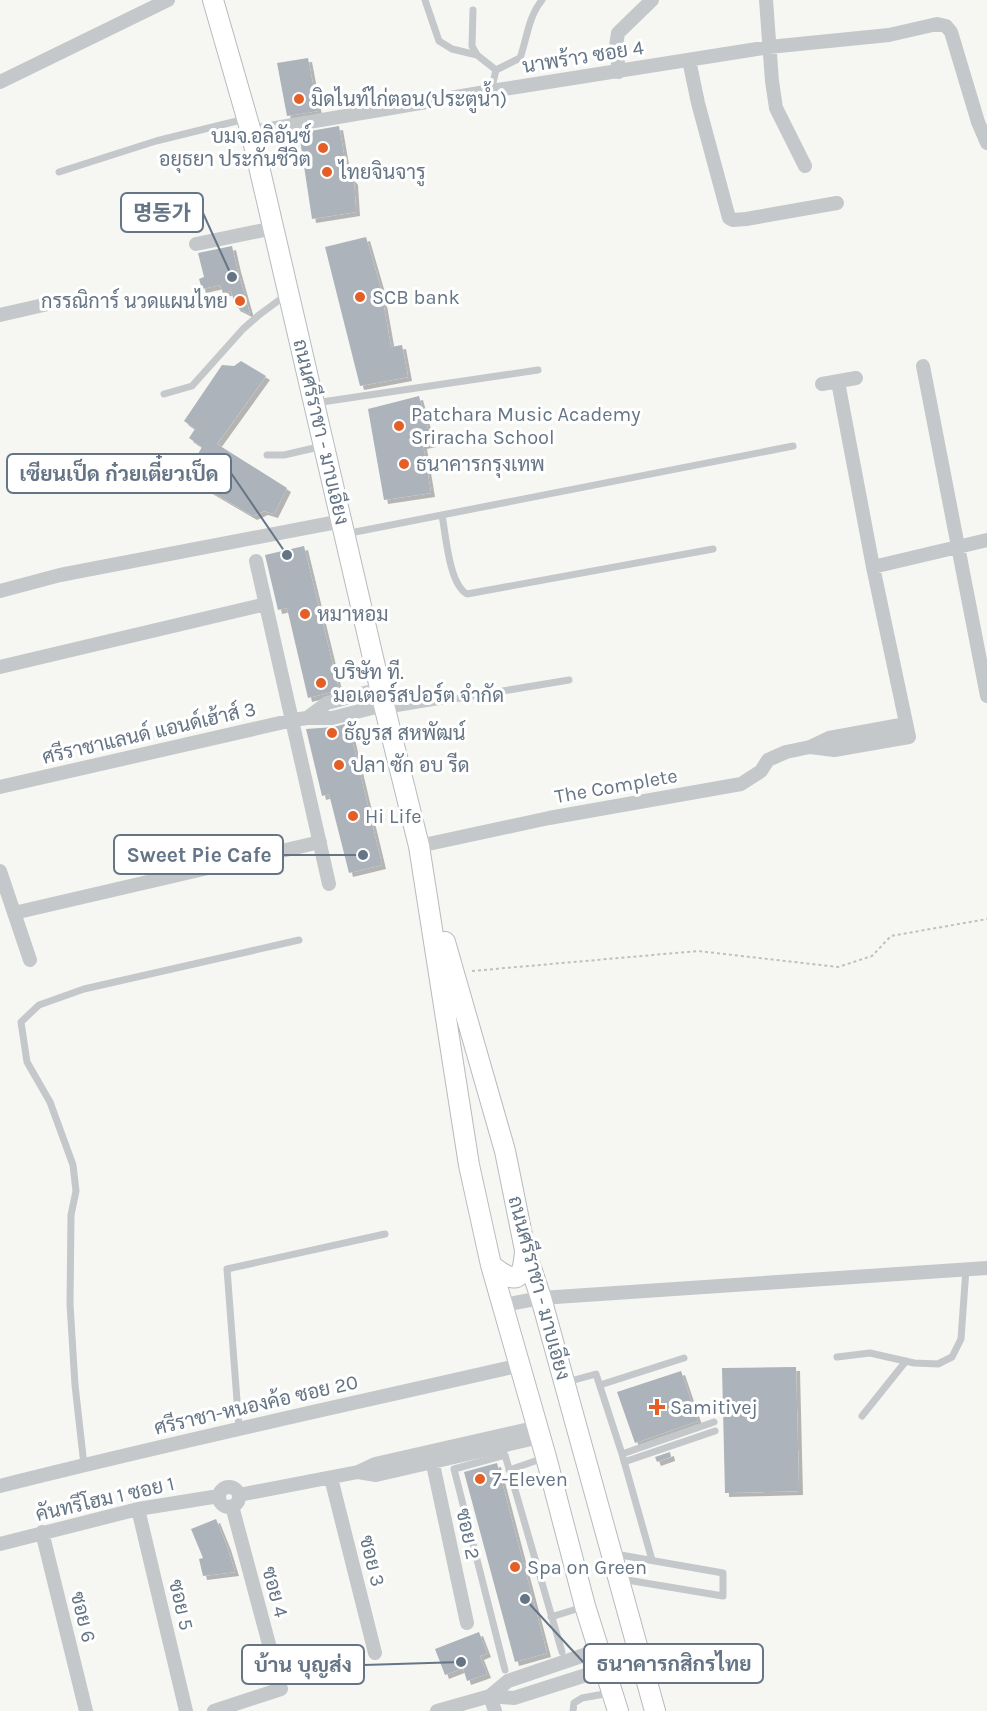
<svg xmlns="http://www.w3.org/2000/svg" width="987" height="1711" font-family="Karla,'Noto Sans KR',Sarabun,sans-serif">
<defs>
<filter id="shadow"><feDropShadow dx="4" dy="4" stdDeviation="0" flood-color="#0004"/></filter>
</defs>
<rect width="100%" height="100%" fill="#f6f7f3"/>
<path fill="#acb3ba" filter="url(#shadow)" d="M308 58 318 111 287 116 277 63Z
M339 126 347 172 354 181 356 212 312 219 299 133Z
M366 237 380 285 391 347 402 345 408 377 360 386 325 247Z
M232 246 237 268 250 314 236 307 231 291 223 293 220 285 202 289 199 279 204 277 198 253Z
M241 361 266 376 217 444 287 488 274 514 264 511 253 516 195 482 203 466 194 461 202 447 189 438 195 429 184 421 222 365 234 366Z
M419 396 432 443 423 445 431 493 384 500 368 409Z
M304 546 339 690 308 698 287 608 278 610 265 555Z
M348 723 382 865 349 873 329 794 322 796 306 729 334 727Z
M796 1367 799 1491 725 1493 722 1368Z
M681 1371 698 1421 635 1443 617 1392Z
M670 1452 671 1457 657 1462 655 1457Z
M497 1463 547 1653 515 1662 464 1472Z
M216 1519 227 1546 235 1572 203 1576 199 1559 203 1558 191 1529Z
M479 1632 487 1653 480 1656 487 1674 467 1681 463 1668 445 1675 435 1649Z"/>
<g fill="none" stroke-linecap="round" stroke-linejoin="round">
<g stroke="#b6bbc0" stroke-width="22">
<path id="secondary" d="M213 0 251 132 384 705 419 846 469 1165 491 1265 546 1457 585 1606 618 1711
M445 942 505 1151 525 1250 541 1298 655 1711
M491 1265C516 1285 523 1282 525 1250"/>
</g>
<path stroke="#bec0c2" stroke-width="2" stroke-dasharray="3 3" stroke-linecap="butt" d="M472 971 698 951 838 967 872 956 891 936 987 919"/>
<path stroke="#c4c8cb" stroke-width="7" d="M425 0 439 41 452 49 477 55
M473 10 472 46 477 55 496 70
M491 91 496 70 520 58C527 39 528 17 542 0
M59 172 156 141 245 119
M164 394 192 386 243 329 259 315 286 295
M315 403 538 370
M267 455H284L323 446
M442 515C446 536 449 584 467 594L713 549
M345 534 793 446
M388 710 569 680
M837 1357 870 1353 914 1363 938 1364 952 1357 961 1339 966 1269
M567 1382 596 1374 622 1454 652 1560
M600 1385 684 1358
M862 1416 906 1361
M239 1427 227 1269 385 1234
M622 1454 714 1422
M624 1462 715 1431
M84 1465 75 1385 70 1304 71 1215 76 1191 73 1165 50 1102 27 1062 21 1022 39 1005 84 989 299 940
M509 1470 544 1458
M615 1554 723 1573V1596L621 1579
M551 1617 583 1607
M505 1670 454 1469 505 1455 562 1652
M573 1711 574 1703 582 1698 610 1693"/>
<path stroke="#c4c8cb" stroke-width="14" d="M766 0 772 81 776 108 805 166
M689 60 698 103 729 218 733 220 746 219 837 203
M619 72 616 46 618 33 652 0
M0 82 168 0
M251 132 491 91 769 47 889 35 937 24 946 26 951 32 978 122 987 143
M196 244 274 228
M0 315 48 304
M923 366 987 696
M822 384 856 378
M256 561 329 884
M873 567 987 540
M0 591 60 575 342 521
M0 667 266 604
M307 718 327 703 380 689
M810 747 834 750 909 737 873 567 838 382
M0 787 293 720 307 718H332L384 705
M419 846 549 818 741 784 761 771 768 760 786 752 810 747 829 738 906 724
M0 871 30 960
M14 913 320 842
M503 1305 541 1298 987 1268
M431 1455 467 1623
M358 1472 376 1475 540 1437
M331 1478 375 1653
M0 1486C173 1442 347 1405 521 1365
M219 1497a10 10 0 1 1 20 0a10 10 0 1 1-20 0Z
M239 1495 358 1472 375 1464 538 1427
M138 1509 186 1711
M42 1532 86 1711
M0 1544 138 1509 219 1496
M490 1696 508 1681 599 1650
M490 1696 495 1711
M214 1711 281 1689 232 1506
M437 1711 490 1696 514 1698 605 1669"/>
<use href="#secondary" stroke="#fff" stroke-width="20"/>
</g>
<g fill="#e45e25" stroke="#fff" stroke-width="2">
<circle cx="299" cy="99" r="6"/>
<circle cx="323" cy="148" r="6"/>
<circle cx="327" cy="172" r="6"/>
<circle cx="360" cy="297" r="6"/>
<circle cx="240" cy="301" r="6"/>
<circle cx="399" cy="426" r="6"/>
<circle cx="404" cy="464" r="6"/>
<circle cx="305" cy="614" r="6"/>
<circle cx="321" cy="683" r="6"/>
<circle cx="332" cy="733" r="6"/>
<circle cx="339" cy="765" r="6"/>
<circle cx="353" cy="816" r="6"/>
<path d="M654 1398h6v6h6v6h-6v6h-6v-6h-6v-6h6z"/>
<circle cx="480" cy="1479" r="6"/>
<circle cx="515" cy="1567" r="6"/>
</g>
<g text-anchor="middle" dominant-baseline="central" stroke-width="6" stroke-linejoin="round" paint-order="stroke">
<g font-size="20" fill="#657585" stroke="#fff">
<text transform="translate(583 57) rotate(-9)">นาพร้าว ซอย 4</text>
<text transform="translate(321 432) rotate(77)">ถนนศรีราชา - มาบเอียง</text>
<text transform="translate(149 733) rotate(-13)">ศรีราชาแลนด์ แอนด์เฮ้าส์ 3</text>
<text transform="translate(616 786) rotate(-10)">The Complete</text>
<text transform="translate(539 1288) rotate(75)">ถนนศรีราชา - มาบเอียง</text>
<text transform="translate(256 1405) rotate(-13)">ศรีราชา-หนองค้อ ซอย 20</text>
<text transform="translate(105 1499) rotate(-13)">คันทรีโฮม 1 ซอย 1</text>
<text transform="translate(468 1534) rotate(78)">ซอย 2</text>
<text transform="translate(372 1561) rotate(76)">ซอย 3</text>
<text transform="translate(275 1592) rotate(75)">ซอย 4</text>
<text transform="translate(181 1605) rotate(77)">ซอย 5</text>
<text transform="translate(83 1617) rotate(76)">ซอย 6</text>
</g>
<g font-size="20" fill="#657585" stroke="#fff" text-anchor="start">
<text x="311" y="99">มิดไนท์ไก่ตอน(ประตูน้ำ)</text>
<text x="311" y="136" text-anchor="end">บมจ.อลิอันซ์<tspan x="311" dy="23">อยุธยา ประกันชีวิต</tspan></text>
<text x="339" y="172">ไทยจินจารู</text>
<text x="372" y="297">SCB bank</text>
<text x="228" y="301" text-anchor="end">กรรณิการ์ นวดแผนไทย</text>
<text x="411" y="414">Patchara Music Academy<tspan x="411" dy="23">Sriracha School</tspan></text>
<text x="416" y="464">ธนาคารกรุงเทพ</text>
<text x="317" y="614">หมาหอม</text>
<text x="333" y="672">บริษัท ที.<tspan x="333" dy="23">มอเตอร์สปอร์ต จำกัด</tspan></text>
<text x="344" y="733">ธัญรส สหพัฒน์</text>
<text x="351" y="765">ปลา ซัก อบ รีด</text>
<text x="365" y="816">Hi Life</text>
<text x="670" y="1407">Samitivej</text>
<text x="492" y="1479">7-Eleven</text>
<text x="527" y="1567">Spa on Green</text>
</g>
</g>
<path fill="none" stroke="#657585" stroke-width="2" d="M232 277L203 213M287 555L231 473M363 855L283 855M525 1599L584 1663M461 1662L364 1665"/>
<g fill="#657585" stroke="#fff" stroke-width="2">
<circle cx="232" cy="277" r="6"/>
<circle cx="287" cy="555" r="6"/>
<circle cx="363" cy="855" r="6"/>
<circle cx="525" cy="1599" r="6"/>
<circle cx="461" cy="1662" r="6"/>
</g>
<g fill="#fff" stroke="#657585" stroke-width="2">
<rect x="121" y="193" width="82" height="39" rx="6"/>
<rect x="7" y="454" width="224" height="39" rx="6"/>
<rect x="114" y="835" width="169" height="39" rx="6"/>
<rect x="584" y="1644" width="179" height="39" rx="6"/>
<rect x="242" y="1645" width="122" height="39" rx="6"/>
</g>
<g font-size="21" text-anchor="middle" font-weight="bold" fill="#657585">
<text x="162" y="220">명동가</text>
<text x="119" y="481">เซียนเป็ด ก๋วยเตี๋ยวเป็ด</text>
<text x="199" y="862">Sweet Pie Cafe</text>
<text x="674" y="1671">ธนาคารกสิกรไทย</text>
<text x="303" y="1672">บ้าน บุญส่ง</text>
</g>
</svg>
